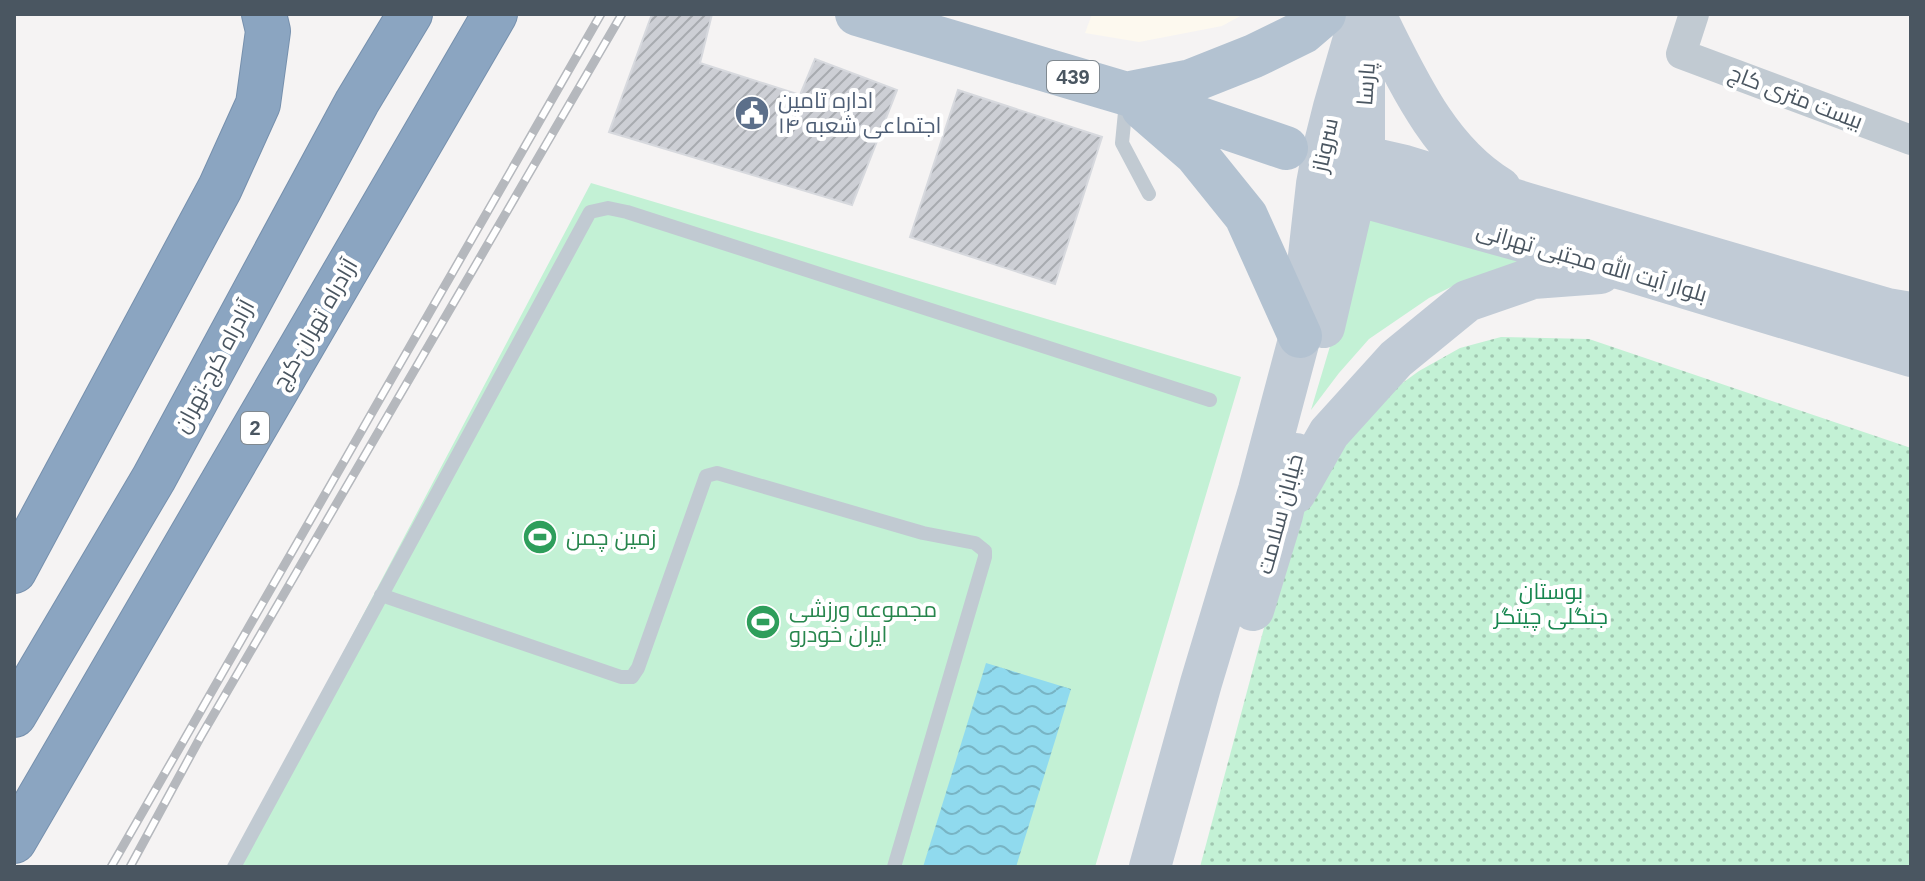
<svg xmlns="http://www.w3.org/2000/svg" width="1925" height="881" font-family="Helvetica,Cairo,sans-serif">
<defs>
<pattern id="park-dots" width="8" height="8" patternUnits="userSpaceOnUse" patternTransform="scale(2)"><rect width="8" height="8" fill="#c3f1d5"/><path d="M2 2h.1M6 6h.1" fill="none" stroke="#a0c6b0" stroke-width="1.8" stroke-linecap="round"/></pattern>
<pattern id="water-waves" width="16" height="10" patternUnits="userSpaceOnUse" patternTransform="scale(2)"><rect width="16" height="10" fill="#90daee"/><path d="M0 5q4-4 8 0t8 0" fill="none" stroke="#78b4c4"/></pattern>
<pattern id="building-hatch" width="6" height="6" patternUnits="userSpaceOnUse" patternTransform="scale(2)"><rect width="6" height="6" fill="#cdcfd5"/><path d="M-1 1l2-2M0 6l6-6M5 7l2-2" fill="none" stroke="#a8abb0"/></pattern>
</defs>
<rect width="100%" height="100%" fill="#f5f3f3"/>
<path fill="#fdf9ef" d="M1092 14H1244L1222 26 1139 42 1085 33Z"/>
<path fill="#c3f1d5" d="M591 183 1241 377 1095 867H230Z
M1368 219 1552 266 1459 283 1429 298 1369 339 1339 373 1311 410Z"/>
<path fill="url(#park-dots)" d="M1501 337 1589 339 1911 448V867H1200L1295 512 1379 400 1419 371 1460 348Z"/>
<path fill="url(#water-waves)" d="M986 663 1071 689 1016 867H923Z"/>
<path fill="url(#building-hatch)" stroke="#d7d9de" stroke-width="2" d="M652 14H712L700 63 800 95 815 59 897 90 852 205 609 132Z
M958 90 1102 137 1055 284 910 237Z"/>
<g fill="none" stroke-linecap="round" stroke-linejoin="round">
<g stroke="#7690ad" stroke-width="46">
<path id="highway" d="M14 571 220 188 258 104 268 31 264 14
M14 715 154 478 357 102 410 14
M14 841 495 14"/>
</g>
<path stroke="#c1cad2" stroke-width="14" d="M1126 102 1122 143 1149 194
M381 595 621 677H632L638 668 706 476 717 473 923 533 975 543 985 551V557L894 867
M234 867 590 212 608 208 627 212 1210 400"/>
<path stroke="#c1cad2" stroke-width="30" d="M1694 14 1681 54 1911 140"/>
<path stroke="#c1cbd6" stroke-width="42" d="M1377 19C1408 81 1439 151 1500 188
M1335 150 1405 166 1525 203 1887 309 1911 313
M1327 187 1626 270 1911 356
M1324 327 1364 155V70L1369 50
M1295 493 1329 433 1396 359 1467 301 1533 278 1600 273
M1253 610 1282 515 1296 454
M1150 867 1201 683 1259 490 1300 336 1317 184 1324 147 1334 107 1361 14"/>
<path stroke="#b3c2d1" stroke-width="44" d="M857 14 1127 94 1286 148
M1130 93 1191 81 1254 56 1303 32 1324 14
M1143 108 1196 154 1246 216 1300 336"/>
<use href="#highway" stroke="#8ba5c1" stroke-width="44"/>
<g stroke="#b5b8bd" stroke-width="9">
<path id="rail" d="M111 867 601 14
M130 867 200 738 622 14"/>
</g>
<use href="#rail" stroke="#fff" stroke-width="6" stroke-dasharray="18" stroke-linecap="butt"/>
</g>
<defs>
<g id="civic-disc" transform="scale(1.8)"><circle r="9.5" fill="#5c6f8a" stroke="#fff"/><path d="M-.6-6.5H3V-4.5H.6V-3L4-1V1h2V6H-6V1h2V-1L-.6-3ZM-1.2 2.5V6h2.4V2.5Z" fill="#fff"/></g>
<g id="stadium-disc" transform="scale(1.8)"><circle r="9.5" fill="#2e9e5b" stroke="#fff"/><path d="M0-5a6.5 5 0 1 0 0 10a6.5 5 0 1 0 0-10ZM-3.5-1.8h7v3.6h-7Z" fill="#fff"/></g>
</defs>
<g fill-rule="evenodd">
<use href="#civic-disc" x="752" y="113"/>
<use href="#stadium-disc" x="540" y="537"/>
<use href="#stadium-disc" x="763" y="622"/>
</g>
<g text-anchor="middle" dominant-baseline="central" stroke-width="8" stroke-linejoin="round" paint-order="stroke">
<g fill="#fff" stroke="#808990" stroke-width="2">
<rect x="1047" y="61" width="52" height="32" rx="6"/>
<rect x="241" y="412" width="28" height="32" rx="6"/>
</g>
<g font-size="20" font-weight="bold" fill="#4a5661">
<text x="1073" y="77">439</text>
<text x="255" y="428">2</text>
</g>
<g font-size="22" fill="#4a5661" stroke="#fff">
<text transform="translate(1366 84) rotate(-86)">پارسا</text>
<text transform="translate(1796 97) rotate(21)">بیست متری کاج</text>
<text transform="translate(1325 145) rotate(-78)">سروناز</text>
<text transform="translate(1592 262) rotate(16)">بلوار آیت الله مجتبی تهرانی</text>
<text transform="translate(315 324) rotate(-60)">آزادراه تهران-کرج</text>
<text transform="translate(214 366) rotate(-62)">آزادراه کرج-تهران</text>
<text transform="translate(1280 514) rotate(-75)">خیابان سلامت</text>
</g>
<g font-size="22" fill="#4e5e75" stroke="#fff" text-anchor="start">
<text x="778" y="100">اداره تامین<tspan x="778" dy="25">اجتماعی شعبه ۱۴</tspan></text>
</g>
<g font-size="22" fill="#27864d" stroke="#fff" text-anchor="start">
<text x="566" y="537">زمین چمن</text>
<text x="789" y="609">مجموعه ورزشی<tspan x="789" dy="25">ایران خودرو</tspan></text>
</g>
<g font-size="22" fill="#17864f" stroke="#fff">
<text x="1551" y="591">بوستان<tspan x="1551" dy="25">جنگلی چیتگر</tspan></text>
</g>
</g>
<rect width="1925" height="881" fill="none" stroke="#4a5661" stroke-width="32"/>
</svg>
